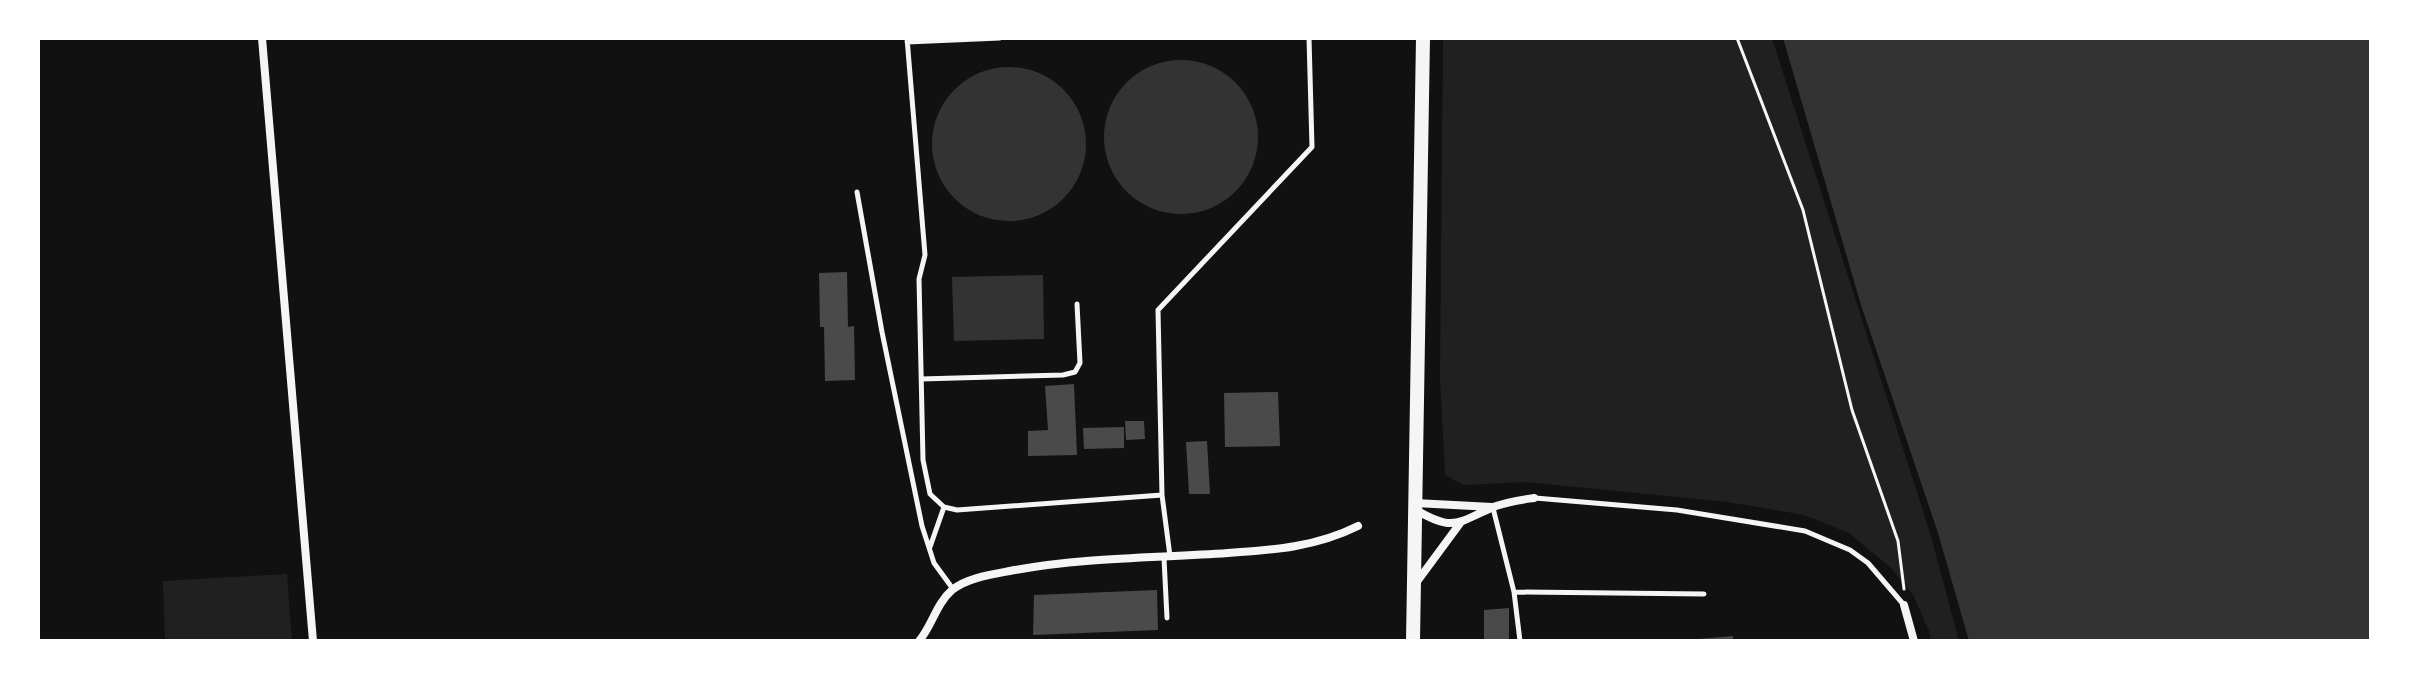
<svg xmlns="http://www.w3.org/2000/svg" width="2409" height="679" font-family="Rubik,sans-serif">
<rect width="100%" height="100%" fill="#111"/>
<path fill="#202020" d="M1443 38H1772L1931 536 1959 641H1931L1929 631 1913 595 1891 568 1849 533 1804 515 1728 502 1525 482 1464 485 1445 475 1440 377Z
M287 574 292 641H165L163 581Z"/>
<path fill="#333" d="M1783 38H2371V641H1969L1938 533 1861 305Z
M1104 137a77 77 0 1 1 154 0a77 77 0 1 1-154 0Z
M932 144a77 77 0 1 1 154 0a77 77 0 1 1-154 0Z
M1043 275 1044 339 954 341 952 277Z"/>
<path fill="#4a4a4a" d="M847 272 848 327 854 326 855 380 825 381 824 327H820L819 273Z
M1074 384 1077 455 1028 456V431L1048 430 1045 386Z
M1278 392 1280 446 1225 447 1224 393Z
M1125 421H1144L1145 439 1126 440Z
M1124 427V448L1084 449 1083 428Z
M1207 441 1210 494H1189L1186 442Z
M1157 590 1158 630 1033 635 1034 595Z
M1509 608V641H1484V610Z
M1733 636V641H1699V639Z"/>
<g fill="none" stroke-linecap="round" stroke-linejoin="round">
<path stroke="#f5f5f5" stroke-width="3" d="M1737 38 1803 210 1852 410 1898 541 1904 589"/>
<path stroke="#f5f5f5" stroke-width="5" d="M907 38 925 255 919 279 923 460 930 494 944 507 957 510 1162 495
M907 42 1000 38
M857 192 882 332 922 526 934 563 953 589
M921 379 1063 375 1075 372 1080 363 1077 304
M1535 498 1677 510 1805 531 1850 550 1868 563 1904 605
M1493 508 1514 592 1520 641
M930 547 944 507
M1170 556 1162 495 1158 310 1312 147 1309 38
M1164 558 1167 618
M1514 592 1704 594"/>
<path stroke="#f5f5f5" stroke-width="8" d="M262 38 313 641
M1415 503 1492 507
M1416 510C1452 531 1456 524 1491 508 1504 502 1520 500 1534 498
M1416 583 1461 522
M1904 605 1914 641
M919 641C932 626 936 604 952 590 968 577 995 574 1015 570 1085 557 1157 558 1228 553 1274 550 1316 547 1358 526"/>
<path stroke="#f5f5f5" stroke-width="14" d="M1413 641 1423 38"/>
</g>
<rect width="2409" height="679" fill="none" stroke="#ffffff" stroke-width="80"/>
</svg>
